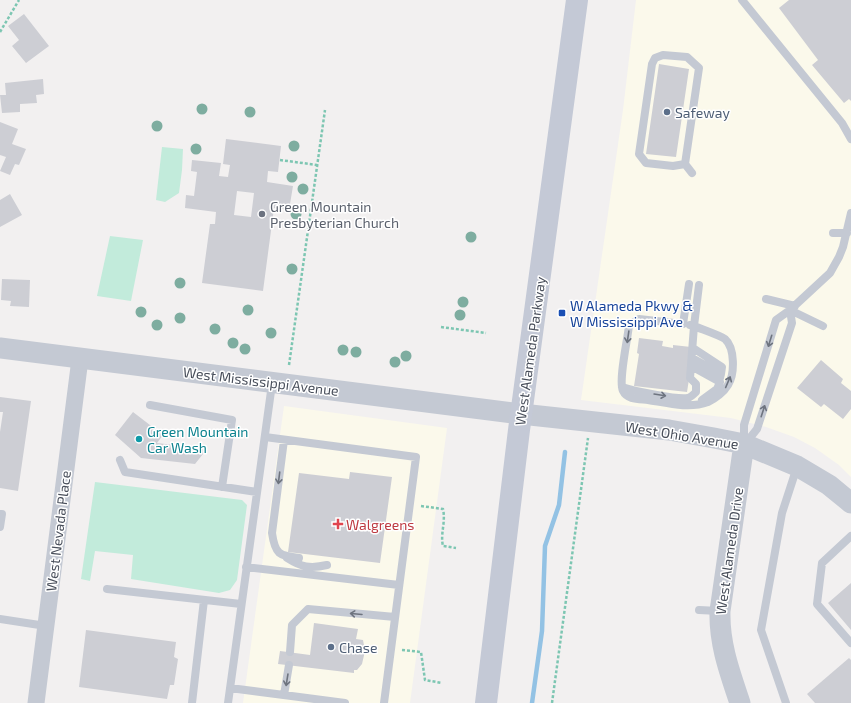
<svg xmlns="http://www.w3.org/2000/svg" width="851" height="703" font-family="'Exo 2',sans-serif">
<rect width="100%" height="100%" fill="#f2f0f0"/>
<path fill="#fbf9eb" d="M636 0H851V477L839 465 815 448 794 437 766 427 731 418 581 400 623 110Z
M284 406 447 428 410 703H243Z"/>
<path fill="#c2ebdb" d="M162 147 183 149 182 170 179 193 165 202 156 200Z
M110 236 143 240 131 301 97 296Z
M95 482 242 500 247 505 237 580 230 590 219 593 131 579 133 555 95 551 90 581 81 579Z"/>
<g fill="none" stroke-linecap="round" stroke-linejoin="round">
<path stroke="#93c2e4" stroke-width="4.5" d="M532 703 542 631 545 546 559 505 565 452"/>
</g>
<path fill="#cdced4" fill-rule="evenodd" d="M789 0H851V101L849 99 844 103 812 65 818 60 779 8Z
M24 14 49 46 26 63 12 46 19 40 8 26Z
M659 64 689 69 676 157 646 154Z
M43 79 44 94 36 95 37 103 20 104V112L2 113 0 95H6L5 83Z
M0 122 18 129 12 144 26 149 19 165 15 164 10 175 0 171 6 157 0 155Z
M226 139 281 146 278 172 268 171 267 182 293 186 289 210 274 208 263 291 202 283 210 224H215L216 212 185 208 186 195 194 196 197 172 191 171 192 160 221 163 219 176 228 177 230 165 223 164ZM237 191 254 193 251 217 234 215Z
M10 194 22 215 0 227V200Z
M2 279 30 280 29 307 10 306 11 301 1 300Z
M639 338 663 341 662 346 673 348V345L691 347 690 373 687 392 634 386 639 354 637 353Z
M821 360 843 379 841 383 851 391V409L843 419 824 404 821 407 797 388Z
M0 397 31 401 18 491 0 488V432L3 412H0Z
M133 412 163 435 157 443 207 449 195 464 141 458 115 435Z
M350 472 392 477 380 563 288 552 299 473 349 479Z
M851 583V630L828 603Z
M314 623 358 629 356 639 363 640 365 651 362 664 357 670H354V673L278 664 280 651 310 655Z
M86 630 176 642 174 657 178 659 174 685H170L167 699 79 687Z
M849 658 851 660V703H815L807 694Z"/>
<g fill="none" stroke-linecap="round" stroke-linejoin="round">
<path stroke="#7dc6b2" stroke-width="2.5" stroke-dasharray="3 2" stroke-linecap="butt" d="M0 32 19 0
M280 160 317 165
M441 327 486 333
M289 365 325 110
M421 506 443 509C446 522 440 534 443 546L456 548
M402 650 421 652 425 680 442 683
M552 703 588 438"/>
<path stroke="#c4c9d3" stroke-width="8" d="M742 0 842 123 851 139
M663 55 687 57 699 68 685 164 673 166 646 163 639 154 652 64 655 58Z
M685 164 692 173
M833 233H847
M689 284 683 324 639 319 629 325C628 338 618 381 623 391 627 400 640 399 648 400 667 403 689 409 708 402 715 399 724 392 728 385 735 374 735 348 725 339 719 335 701 329 694 326L699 285
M766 299 795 306
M790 310 823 326
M693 348 722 367 721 374
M692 358 721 374 720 378
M691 366 720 382 717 389 702 400
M622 387C634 391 677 400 688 398 691 397 694 394 696 392V384L690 378 694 326 690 325
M150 405 232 420 222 487
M265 437 416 457 384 703
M284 440 272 533C275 554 279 556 299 558
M744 444V425L776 320 790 310 830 273 839 257 843 247 851 213
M745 444 757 429 792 323 790 310
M120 460 125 472 257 492
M0 514H2L0 527
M851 536 822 563 817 604 851 643
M287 558C301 567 310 569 327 565
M246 567 399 585
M107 589 241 604
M699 610 719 611
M0 619 46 626
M290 652 292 625 308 609 395 617
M230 688 345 703
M284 695 289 665
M192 703 204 600
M228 703 272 384
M786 703 761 630 782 513 797 467"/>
<path stroke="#c4c9d3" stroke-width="17" d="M36 703 80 359"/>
<path stroke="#c4c9d3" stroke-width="21" d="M0 348 521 414 669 430 714 438 744 444 797 466 829 485 851 503
M740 703C730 673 719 644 720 611L744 444"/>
<path stroke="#c4c9d6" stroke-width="22" d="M486 703 519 430 577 0"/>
</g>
<g fill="#7eada0">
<circle cx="202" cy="109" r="5.5"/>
<circle cx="250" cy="112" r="5.5"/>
<circle cx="157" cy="126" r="5.5"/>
<circle cx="294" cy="146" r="5.5"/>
<circle cx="196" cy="149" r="5.5"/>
<circle cx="292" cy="177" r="5.5"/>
<circle cx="303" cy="189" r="5.5"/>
<circle cx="296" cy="214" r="5.5"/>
<circle cx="471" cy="237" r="5.5"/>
<circle cx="292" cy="269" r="5.5"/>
<circle cx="180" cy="283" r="5.5"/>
<circle cx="463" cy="302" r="5.5"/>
<circle cx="248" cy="310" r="5.5"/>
<circle cx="141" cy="312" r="5.5"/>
<circle cx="460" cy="315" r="5.5"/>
<circle cx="180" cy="318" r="5.5"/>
<circle cx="157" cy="325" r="5.5"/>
<circle cx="215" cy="329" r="5.5"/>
<circle cx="271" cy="333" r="5.5"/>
<circle cx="233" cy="343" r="5.5"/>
<circle cx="245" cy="349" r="5.5"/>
<circle cx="343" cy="350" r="5.5"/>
<circle cx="356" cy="352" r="5.5"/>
<circle cx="406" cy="356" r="5.5"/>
<circle cx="395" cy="362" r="5.5"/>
</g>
<defs><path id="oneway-shaft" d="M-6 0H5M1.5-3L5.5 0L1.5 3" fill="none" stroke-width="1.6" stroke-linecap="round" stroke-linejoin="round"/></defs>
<g stroke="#6e747f">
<use href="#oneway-shaft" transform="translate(628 337) rotate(98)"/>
<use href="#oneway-shaft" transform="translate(770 341) rotate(107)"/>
<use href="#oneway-shaft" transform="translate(728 382) rotate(-67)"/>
<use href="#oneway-shaft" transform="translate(660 395) rotate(9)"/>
<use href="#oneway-shaft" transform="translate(763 411) rotate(-72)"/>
<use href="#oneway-shaft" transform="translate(279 478) rotate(97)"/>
<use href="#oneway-shaft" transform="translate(356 614) rotate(-175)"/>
<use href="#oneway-shaft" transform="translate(287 680) rotate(99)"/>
</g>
<g fill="#5c6f8a" stroke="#fff" stroke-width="1.5">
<circle cx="667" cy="112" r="4"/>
<circle cx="331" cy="647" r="4"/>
</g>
<circle fill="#6b7280" stroke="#fff" stroke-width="1.5" cx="262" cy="214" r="4"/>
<rect fill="#1a4fb4" stroke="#fff" stroke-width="1.5" x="558" y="309" width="8" height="8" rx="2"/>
<circle fill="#0f9aa8" stroke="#fff" stroke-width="1.5" cx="139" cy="439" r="4"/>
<path fill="#e0444e" stroke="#fff" stroke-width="1.5" d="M336 518h4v4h4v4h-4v4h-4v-4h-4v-4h4z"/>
<g text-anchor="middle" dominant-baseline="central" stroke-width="3" stroke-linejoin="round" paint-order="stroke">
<g font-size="14" fill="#4e5e75" stroke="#fff" text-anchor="start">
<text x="675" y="112">Safeway</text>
<text x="339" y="647">Chase</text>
</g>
<g font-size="14" fill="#5b616d" stroke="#fff" text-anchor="start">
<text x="270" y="206">Green Mountain<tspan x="270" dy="16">Presbyterian Church</tspan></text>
</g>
<g font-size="14" fill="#164399" stroke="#fff" text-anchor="start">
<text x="570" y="305">W Alameda Pkwy &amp;<tspan x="570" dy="16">W Mississippi Ave</tspan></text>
</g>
<g font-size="14" fill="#494f5b" stroke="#fff">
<text transform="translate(530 351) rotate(-82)">West Alameda Parkway</text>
<text transform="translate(261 381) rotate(7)">West Mississippi Avenue</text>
<text transform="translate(682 435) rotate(9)">West Ohio Avenue</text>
<text transform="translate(58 531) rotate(-83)">West Nevada Place</text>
<text transform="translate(729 551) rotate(-82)">West Alameda Drive</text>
</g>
<g font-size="14" fill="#0d838f" stroke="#fff" text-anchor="start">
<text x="147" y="431">Green Mountain<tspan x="147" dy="16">Car Wash</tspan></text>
</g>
<g font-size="14" fill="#be3a42" stroke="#fff" text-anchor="start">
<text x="346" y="524">Walgreens</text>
</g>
</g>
</svg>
